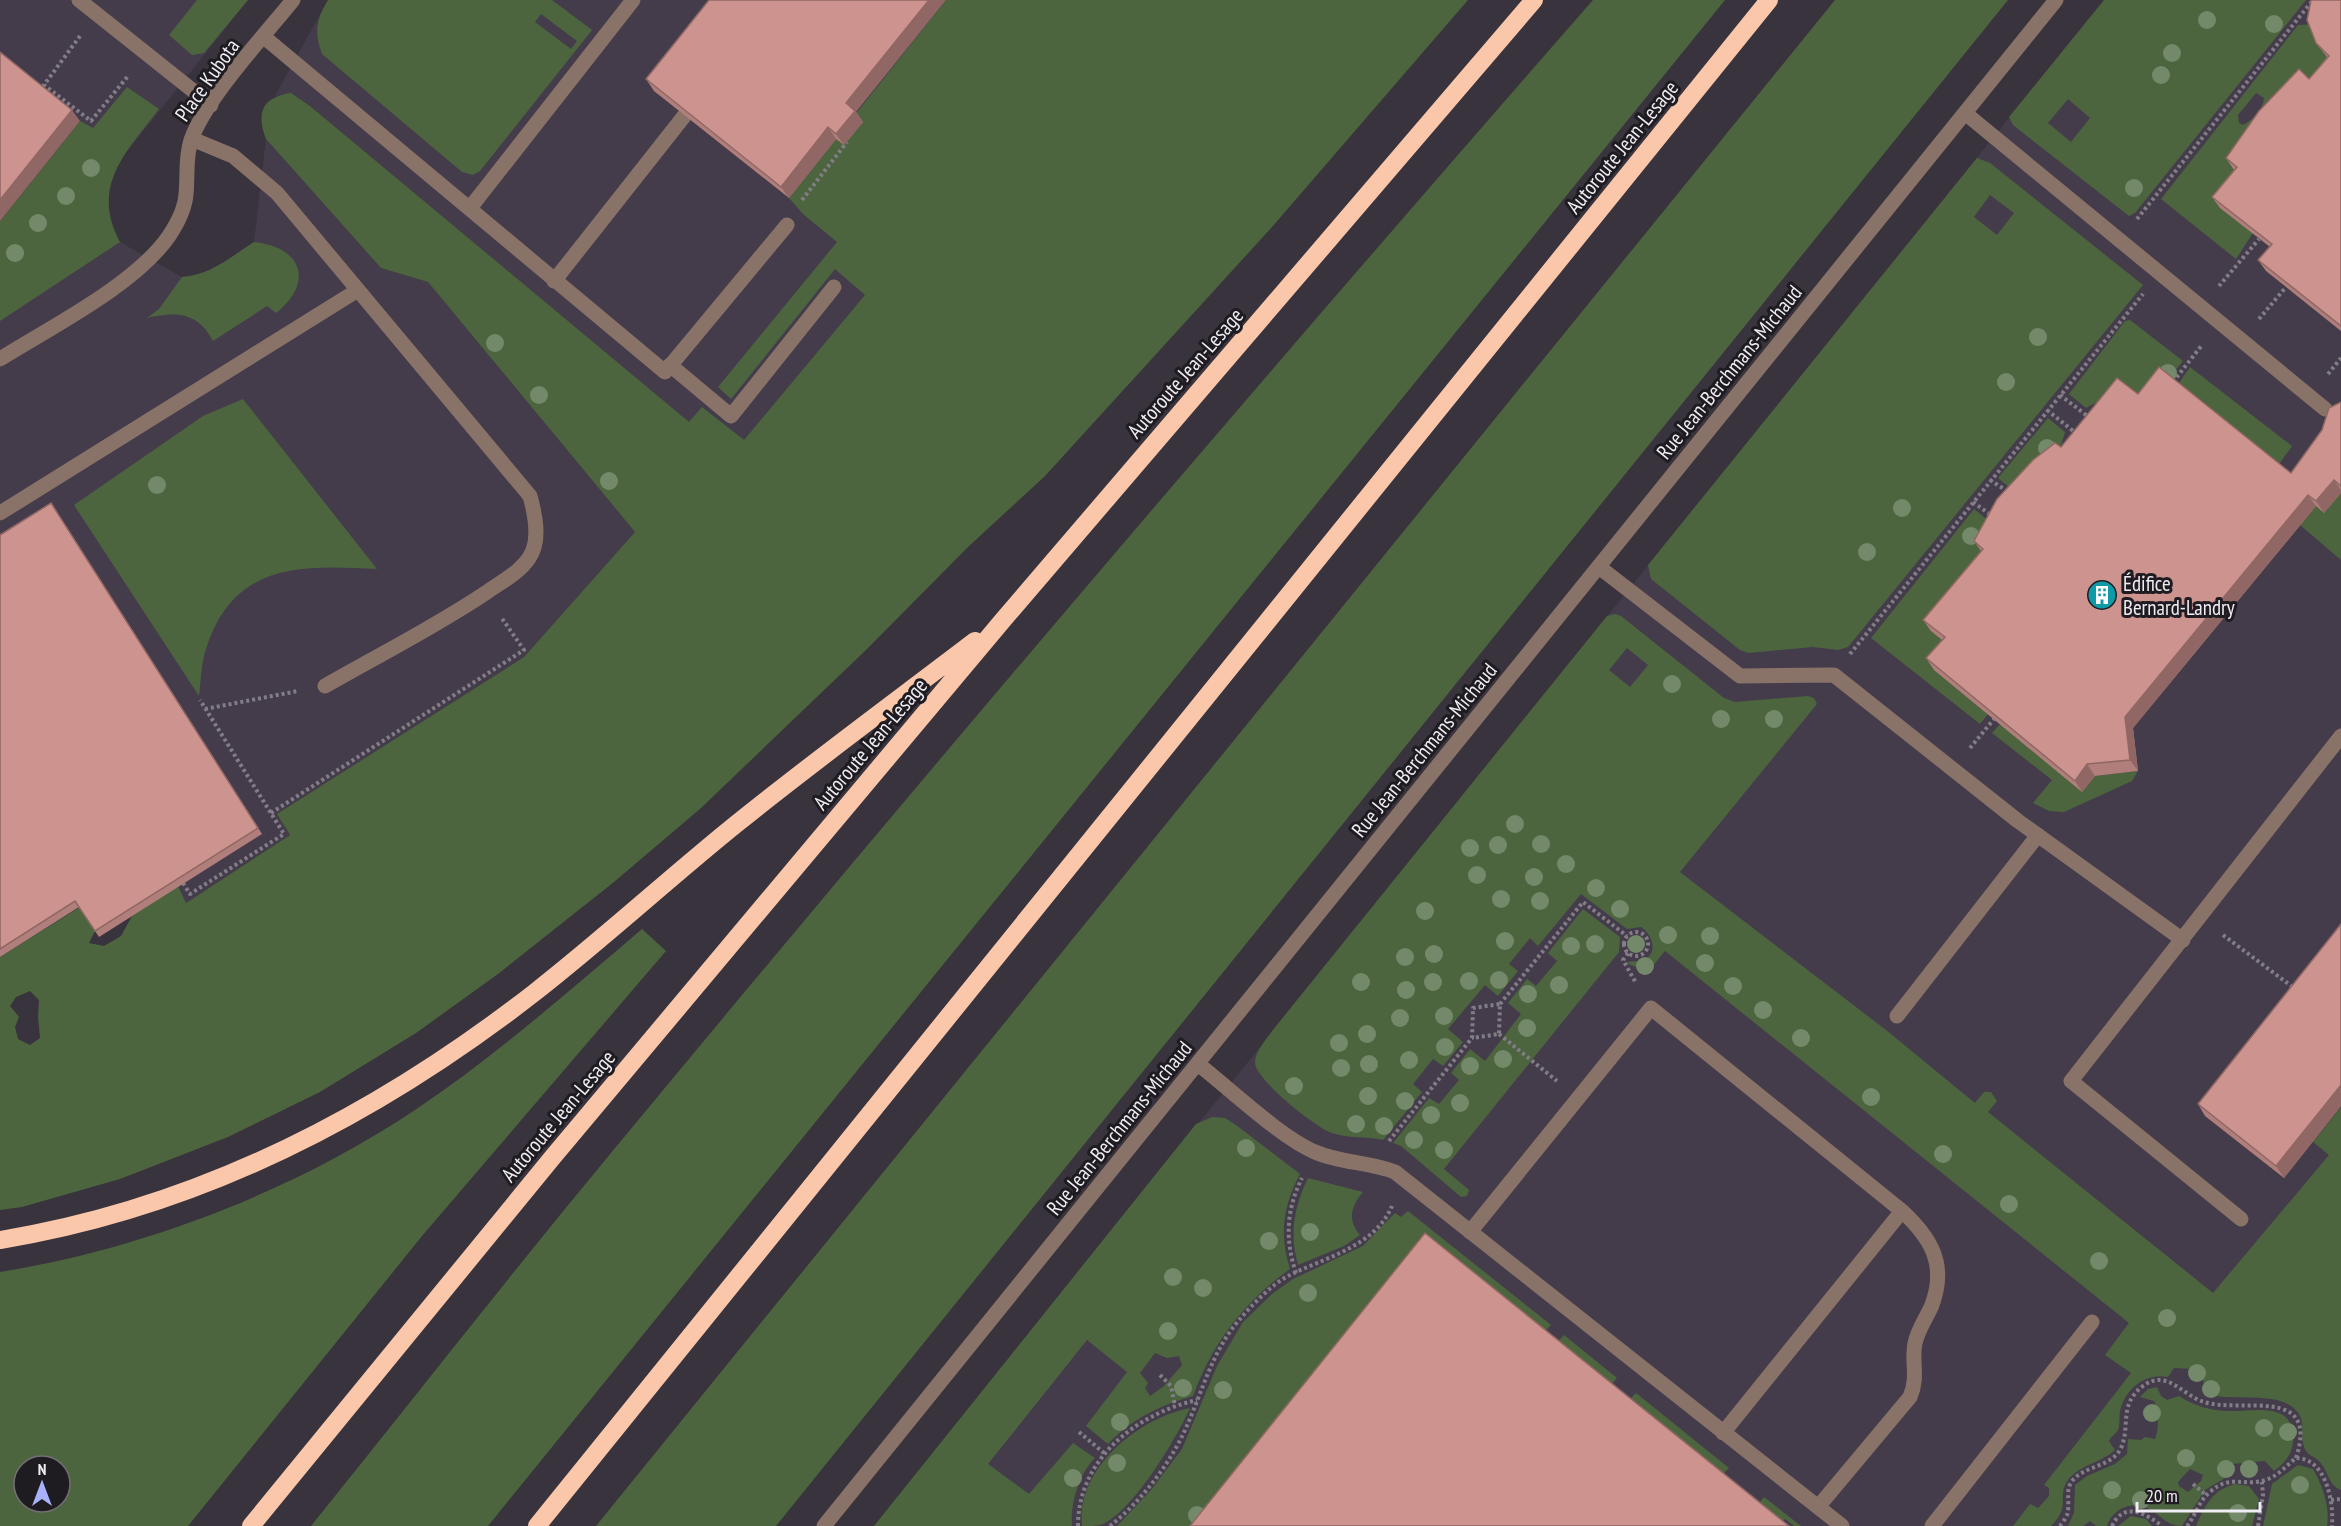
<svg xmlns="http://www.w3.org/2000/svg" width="2341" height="1526" font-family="'PT Sans Narrow',sans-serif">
<rect width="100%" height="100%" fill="#39333d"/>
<path fill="#443c4b" d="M0 0H248L121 159 110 181 108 203 111 225 120 242 182 277 199 276 221 265 254 242 266 139 381 268 428 282 635 532 524 657 278 814 290 835 186 903 177 886 79 907 0 957Z
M328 0H946L844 145 838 242 879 295 735 461 310 106 291 93 275 96Z
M2104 0H2341V1526H874Z"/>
<path fill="#4c653f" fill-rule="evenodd" d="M197 0H248L204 53 192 55 169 35Z
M328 0H552L592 30 480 171 473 175 462 172 322 54C314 32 316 20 328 0ZM541 14 577 41 571 49 535 22Z
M946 0H1468L1272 227 1045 476 968 547 866 650 701 808 614 882 498 974 416 1033 320 1092 228 1137 120 1179 22 1207 0 1210V957L80 907 95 931 89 943 104 946 121 936 132 916 178 886 186 903 290 835 277 814 524 657 635 532 428 282 381 268 266 139C256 113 262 97 291 93L310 106 689 422 702 407 744 440 865 295 835 269 731 399 718 387 837 242 803 214 789 198ZM30 991 39 1000 38 1017 40 1038 30 1045 18 1039 15 1027 19 1017 10 1006 16 997Z
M1593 0H1725L488 1526H311C409 1404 506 1280 606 1159 929 768 1259 382 1593 0Z
M1835 0H2008L776 1526H596Z
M2104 0H2306L2135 213 2129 216 2013 125 2009 117ZM2068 99 2090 118 2071 142 2048 123Z
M2316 24 2337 67 2234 169 2245 178 2253 233 2236 259 2161 199 2298 25ZM2256 93 2264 98C2262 112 2255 118 2243 125L2239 123 2238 115Z
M127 87 159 109C126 152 90 186 120 242L0 321V221L80 121 93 128Z
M1977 158 1990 163 2143 285 1848 647 1838 650 1813 647 1748 653 1740 650 1651 579 1648 565ZM1990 195 2014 213 1997 235 1974 217Z
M254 242C303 247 314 283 276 313L267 306 213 341C198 312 177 311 147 318L159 309 182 277C211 275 230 257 254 242Z
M2130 320 2183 361 2146 405 2115 383 2097 402 2086 408 2069 394 2125 321Z
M2190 367 2292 446 2277 467 2177 386Z
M243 399 377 569C302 565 235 562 207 646 201 661 201 680 199 696L74 505 203 416Z
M2048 418 2065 432 2056 462 2010 488 1998 478Z
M2341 493V560L2300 525 2316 506 2324 512Z
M1974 509 1996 527 1953 649 1988 714 1980 724 1871 638Z
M1615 614 1621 616 1724 698 1735 702 1808 696 1814 698 1817 704 1680 872 1886 1030 1975 1103 1984 1092H1991L1997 1101 1988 1112 2213 1293 2329 1155 2313 1142 2341 1107V1490C2328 1485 2328 1470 2319 1461 2314 1456 2308 1456 2305 1449 2297 1433 2311 1418 2288 1404 2267 1393 2229 1401 2205 1394L2203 1379 2193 1369 2174 1368 2168 1377C2145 1373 2126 1388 2120 1411 2119 1416 2120 1426 2118 1430 2116 1434 2111 1436 2109 1441L2115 1450C2101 1463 2079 1465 2068 1480 2056 1497 2072 1505 2051 1526H2013L2030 1504 2038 1508 2049 1496V1488L2044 1485 2131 1373 2105 1355 2129 1323 1665 951 1648 972 1626 963C1632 960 1635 962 1640 961 1660 956 1653 935 1641 927L1627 929 1581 894 1538 946 1530 938 1509 964 1518 971 1498 996 1485 985 1448 1029 1463 1042 1443 1066 1433 1059 1413 1084 1422 1092 1383 1140C1366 1136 1349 1139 1332 1133 1316 1128 1256 1080 1255 1063 1255 1051 1266 1040 1272 1031L1607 616ZM1627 648 1648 665 1630 687 1609 670Z
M2000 724 2095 776 2138 771 2132 781 2064 812 2049 811 2033 803 2052 780 1992 733Z
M1583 909 1620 937 1619 952 1444 1169 1469 1190 1467 1196 1461 1197 1401 1146 1393 1143 1429 1098 1439 1104 1459 1080 1451 1073 1470 1049 1485 1061 1521 1014 1508 1003 1527 979 1536 986 1557 961 1548 953Z
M642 929 666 951 422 1236 188 1526H0V1272C143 1249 294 1191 415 1110 495 1056 568 992 642 929ZM24 1466H60V1502H24Z
M1212 1117 1225 1118 1236 1125 1300 1174C1283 1206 1279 1235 1290 1269 1244 1302 1213 1342 1193 1396 1161 1405 1131 1419 1108 1444L1086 1426 1127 1372 1087 1340 988 1464 1029 1494 1073 1443 1095 1458C1079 1473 1070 1505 1072 1526H874L1196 1124ZM1155 1353 1167 1358 1179 1356 1182 1365 1164 1386 1150 1396 1145 1388 1148 1383 1140 1373Z
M1308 1178 1363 1192C1351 1206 1347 1220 1360 1235L1344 1246 1298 1265C1289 1234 1294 1207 1308 1178Z
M1408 1211 1551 1325 1542 1334 1215 1526H1117L1151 1490 1182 1449 1217 1366 1243 1322 1272 1294 1293 1279 1363 1246 1395 1213 1401 1217Z
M1564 1335 1617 1378 1609 1387 1555 1344Z
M2157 1387 2161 1396 2167 1400 2179 1396C2194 1406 2214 1412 2233 1411 2255 1411 2292 1402 2293 1436 2294 1452 2286 1462 2274 1471L2265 1461 2221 1465 2225 1478 2205 1490 2182 1526C2165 1526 2160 1513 2145 1507 2129 1501 2112 1510 2107 1526H2096L2090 1521 2083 1526H2068L2074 1513 2075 1485 2087 1476 2115 1464 2127 1454 2128 1439 2141 1440 2145 1437 2155 1439C2159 1430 2159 1410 2154 1401L2140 1397 2148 1389ZM2190 1469 2203 1475 2201 1481 2188 1492 2179 1486 2178 1482Z
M1636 1393 1729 1468 1720 1477 1627 1402Z
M1190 1408C1176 1439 1133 1512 1101 1525 1096 1526 1088 1526 1082 1526 1076 1468 1139 1418 1190 1408Z
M2298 1465 2313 1469C2323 1487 2330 1506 2327 1526H2263L2272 1484Z
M2235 1484 2249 1486 2259 1499 2252 1526H2196C2205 1506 2212 1490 2235 1484Z
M1764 1497 1801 1526H1794L1785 1519 1779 1525 1757 1506Z
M2131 1516 2146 1519 2152 1526H2118Z"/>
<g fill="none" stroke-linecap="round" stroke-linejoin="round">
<path stroke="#827d86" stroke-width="4" stroke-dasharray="3 3" stroke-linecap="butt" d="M80 36 44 85 91 121 128 76
M802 200 847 142
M2137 219 2313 0
M2219 286 2259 239
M2259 319 2286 287
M2328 374 2341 358
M2173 382 2202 345
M2060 395 2090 418
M2047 410 2077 434
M1990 480 2007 491
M1973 502 1991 515
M1850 654 2143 294
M205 709 298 691
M1970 748 1994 719
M271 813 524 650 501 617
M183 883 190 894 284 834 200 700
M1624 944a12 12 0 1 1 24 0a12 12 0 1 1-24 0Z
M2223 935 2294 988
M1628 953 1623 960 1636 983
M1500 1004 1583 902 1627 936
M1499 1034 1557 1081
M1389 1141 1472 1038 1473 1008 1500 1004 1499 1034 1472 1038
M1296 1273C1285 1240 1286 1210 1302 1178
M1160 1375 1171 1386 1175 1406
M1079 1432 1104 1453
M2193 1484 2206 1495
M2331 1500 2341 1499
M1078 1526C1078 1459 1136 1414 1197 1400
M1110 1526C1143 1500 1173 1460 1189 1421 1204 1386 1214 1348 1240 1319 1253 1304 1271 1285 1288 1276 1323 1258 1375 1247 1392 1206
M2060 1526C2062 1523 2066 1518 2067 1515 2071 1503 2064 1490 2073 1480 2086 1465 2112 1467 2121 1448 2131 1425 2118 1405 2143 1386 2167 1368 2183 1396 2204 1402 2241 1414 2320 1384 2296 1458
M2112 1526C2124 1501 2145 1513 2162 1526
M2187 1526C2196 1515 2199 1500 2211 1491 2231 1474 2245 1487 2265 1480 2277 1477 2286 1466 2296 1458 2326 1458 2334 1502 2332 1526
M2258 1526 2263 1495 2262 1482"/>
<path stroke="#897368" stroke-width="15" d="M79 0 211 105
M264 37 665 372 787 225
M1965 113 2325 409
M192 139 233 156 277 193 530 496C535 514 541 541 529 558 519 573 501 582 487 592 435 627 379 655 325 686
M470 208 633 0
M554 281 685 115
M0 359C51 327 135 285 169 236 177 224 185 208 186 194 188 175 185 159 191 140 206 98 264 36 293 0
M670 365 731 416 834 287
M0 513 358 290
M1599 567 1740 676 1834 675 2018 821 2183 940
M1897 1016 2038 835
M1198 1064C1230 1089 1280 1137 1315 1152 1340 1163 1369 1162 1395 1172L1818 1507
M2241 1219 2071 1081 2341 736
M1470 1232 1651 1008 1902 1211C1931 1238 1947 1264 1932 1305 1927 1317 1918 1329 1915 1343 1911 1362 1919 1376 1910 1397L1818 1507 1842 1526
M1723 1433 1902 1211
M824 1526 2056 0
M1932 1526 2092 1322"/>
<path stroke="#fbc7ab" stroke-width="18" d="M0 1240C197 1208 377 1115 534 993 603 939 667 880 735 825 813 762 895 702 975 641
M251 1526 552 1158 1003 620 1534 0
M537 1526 1769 0"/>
</g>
<g fill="#74896a">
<circle cx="2207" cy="20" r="9"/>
<circle cx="2274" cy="24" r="9"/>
<circle cx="2172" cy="53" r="9"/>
<circle cx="2161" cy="75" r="9"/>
<circle cx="91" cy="168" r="9"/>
<circle cx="2134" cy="188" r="9"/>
<circle cx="66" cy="196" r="9"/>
<circle cx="38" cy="223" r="9"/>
<circle cx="15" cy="253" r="9"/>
<circle cx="2038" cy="337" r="9"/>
<circle cx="495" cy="343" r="9"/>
<circle cx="2168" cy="373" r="9"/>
<circle cx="2006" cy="382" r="9"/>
<circle cx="539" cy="395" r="9"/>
<circle cx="2047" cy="448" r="9"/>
<circle cx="609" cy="481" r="9"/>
<circle cx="157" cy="485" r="9"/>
<circle cx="1902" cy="508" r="9"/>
<circle cx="1971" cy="536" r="9"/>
<circle cx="1867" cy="552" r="9"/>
<circle cx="1672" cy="684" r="9"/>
<circle cx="1721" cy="719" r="9"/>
<circle cx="1774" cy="719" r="9"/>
<circle cx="1515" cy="824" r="9"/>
<circle cx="1541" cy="844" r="9"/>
<circle cx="1498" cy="845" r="9"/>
<circle cx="1470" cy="848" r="9"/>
<circle cx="1566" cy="864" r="9"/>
<circle cx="1477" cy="875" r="9"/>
<circle cx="1534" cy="877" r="9"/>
<circle cx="1596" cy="888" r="9"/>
<circle cx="1501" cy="899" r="9"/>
<circle cx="1540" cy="901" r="9"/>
<circle cx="1620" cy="909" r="9"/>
<circle cx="1425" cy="911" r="9"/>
<circle cx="1668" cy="935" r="9"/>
<circle cx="1710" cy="936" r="9"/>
<circle cx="1505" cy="941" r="9"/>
<circle cx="1595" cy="944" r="9"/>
<circle cx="1636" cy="944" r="9"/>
<circle cx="1571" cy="946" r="9"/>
<circle cx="1434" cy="954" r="9"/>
<circle cx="1405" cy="957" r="9"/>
<circle cx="1705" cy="963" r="9"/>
<circle cx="1645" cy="966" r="9"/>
<circle cx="1499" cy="980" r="9"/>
<circle cx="1469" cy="981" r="9"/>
<circle cx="1361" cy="982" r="9"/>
<circle cx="1433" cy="982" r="9"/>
<circle cx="1559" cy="985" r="9"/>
<circle cx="1733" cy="986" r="9"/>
<circle cx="1406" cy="990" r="9"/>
<circle cx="1528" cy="994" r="9"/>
<circle cx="1763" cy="1010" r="9"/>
<circle cx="1444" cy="1016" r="9"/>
<circle cx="1400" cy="1018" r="9"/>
<circle cx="1527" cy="1028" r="9"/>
<circle cx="1367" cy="1034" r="9"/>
<circle cx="1801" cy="1038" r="9"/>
<circle cx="1339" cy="1043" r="9"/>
<circle cx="1445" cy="1047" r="9"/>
<circle cx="1503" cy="1059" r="9"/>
<circle cx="1409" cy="1060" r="9"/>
<circle cx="1369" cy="1064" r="9"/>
<circle cx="1470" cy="1066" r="9"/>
<circle cx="1341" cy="1068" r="9"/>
<circle cx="1294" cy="1086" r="9"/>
<circle cx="1368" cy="1096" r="9"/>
<circle cx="1871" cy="1097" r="9"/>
<circle cx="1405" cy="1101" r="9"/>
<circle cx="1460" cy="1103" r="9"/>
<circle cx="1431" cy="1115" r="9"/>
<circle cx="1356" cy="1124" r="9"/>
<circle cx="1384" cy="1126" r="9"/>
<circle cx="1414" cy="1140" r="9"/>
<circle cx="1246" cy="1148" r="9"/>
<circle cx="1444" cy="1150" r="9"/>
<circle cx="1943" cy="1154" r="9"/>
<circle cx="2009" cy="1204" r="9"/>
<circle cx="1310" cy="1232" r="9"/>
<circle cx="1269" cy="1241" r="9"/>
<circle cx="2099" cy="1261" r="9"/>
<circle cx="1173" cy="1277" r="9"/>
<circle cx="1203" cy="1288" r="9"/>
<circle cx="1308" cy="1293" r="9"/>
<circle cx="2167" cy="1318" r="9"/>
<circle cx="1168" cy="1331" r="9"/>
<circle cx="2197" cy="1373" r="9"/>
<circle cx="1183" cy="1388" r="9"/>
<circle cx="2211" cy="1389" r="9"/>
<circle cx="1223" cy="1390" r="9"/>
<circle cx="2152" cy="1413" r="9"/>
<circle cx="1120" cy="1422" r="9"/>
<circle cx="2264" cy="1428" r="9"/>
<circle cx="2288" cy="1432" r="9"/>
<circle cx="2186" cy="1458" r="9"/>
<circle cx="1117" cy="1463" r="9"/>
<circle cx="2226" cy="1469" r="9"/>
<circle cx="2249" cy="1469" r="9"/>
<circle cx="1073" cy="1478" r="9"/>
<circle cx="2300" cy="1485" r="9"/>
<circle cx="2112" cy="1490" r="9"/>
<circle cx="2141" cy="1500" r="9"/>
<circle cx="2238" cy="1513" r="9"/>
<circle cx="1197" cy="1515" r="9"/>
</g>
<path fill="#b07e7b" d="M2341 0V331L2266 271 2258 260 2270 247 2220 208 2212 197 2234 170 2226 158 2309 79 2327 57 2316 43Z
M646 79 856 112 863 122 844 145 836 139 789 198 654 91Z
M2138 394 2291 473 2322 430 2341 402V493L2324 513 2316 506 2133 728 2138 771 2095 776 2082 792 1934 670 1926 658 1942 640 1931 631 1923 620 1981 551 1974 541 2061 447Z
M51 503 262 834 99 937 79 907 0 957V535Z
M2341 924V1106L2284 1178 2205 1116 2198 1104Z"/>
<path fill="#906764" d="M929 0H946L856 112 863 122 844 145 836 134 846 103Z
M72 110 80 121 0 221V200Z
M828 127 836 139 789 198 781 187Z
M2334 480 2341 490V493L2324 513 2316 501Z
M2308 495 2316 506 2133 728 2138 771 2130 760 2125 717Z
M2087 764 2095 776 2082 792 2075 781Z
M2341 1085V1106L2284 1178 2276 1166Z"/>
<path fill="#cd938f" stroke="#906764" stroke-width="1.5" d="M709 0H929L846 103 855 111 836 134 828 127 781 187 646 79Z
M2311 0H2341V326L2258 260 2272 244 2212 197 2237 167 2226 158 2259 111 2299 69 2309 79 2329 56 2316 43 2307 20Z
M0 52 72 110 0 200Z
M2159 367 2291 473 2322 430 2329 408 2341 402V486L2334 480 2316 501 2308 495 2125 717 2130 760 2087 764 2075 781 1926 658 1945 637 1923 620 1983 549 1974 541 1997 499 2033 460 2055 443 2061 447 2117 378 2138 394Z
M51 503 258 828 95 931 75 901 0 949V535Z
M2341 924V1085L2276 1166 2198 1104Z
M1425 1233 1789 1526H1190Z"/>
<defs>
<g id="building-disc" transform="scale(1.5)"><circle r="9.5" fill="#0f9aa8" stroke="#1f1c21"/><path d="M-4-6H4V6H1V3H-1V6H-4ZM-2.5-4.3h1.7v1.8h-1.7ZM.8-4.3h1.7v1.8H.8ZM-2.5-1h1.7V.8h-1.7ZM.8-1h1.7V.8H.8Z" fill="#fff"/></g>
</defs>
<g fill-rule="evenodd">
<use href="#building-disc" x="2102" y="595"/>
</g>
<g text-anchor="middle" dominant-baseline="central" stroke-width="6" stroke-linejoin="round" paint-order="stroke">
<g font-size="21" fill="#f0ecf3" stroke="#1f1c21">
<text transform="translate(207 80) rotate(-55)">Place Kubota</text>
<text transform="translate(1622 147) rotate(-51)">Autoroute Jean-Lesage</text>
<text transform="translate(1729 372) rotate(-51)">Rue Jean-Berchmans-Michaud</text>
<text transform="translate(1185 373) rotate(-49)">Autoroute Jean-Lesage</text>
<text transform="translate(870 744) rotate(-50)">Autoroute Jean-Lesage</text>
<text transform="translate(1424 750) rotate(-51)">Rue Jean-Berchmans-Michaud</text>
<text transform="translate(558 1116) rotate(-50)">Autoroute Jean-Lesage</text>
<text transform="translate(1119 1128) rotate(-51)">Rue Jean-Berchmans-Michaud</text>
</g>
<g font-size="21" fill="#f0ecf3" stroke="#1f1c21" text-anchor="start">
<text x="2123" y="583">Édifice<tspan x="2123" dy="24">Bernard-Landry</tspan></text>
</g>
</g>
<g transform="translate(42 1484)"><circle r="28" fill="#1f1c21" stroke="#736f75" stroke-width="1.5"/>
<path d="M0-4.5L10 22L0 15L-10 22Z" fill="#a7b1fc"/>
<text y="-9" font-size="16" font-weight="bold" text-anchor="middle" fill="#f0ecf3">N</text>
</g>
<path d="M2137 1502v9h123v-9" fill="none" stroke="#f0ecf3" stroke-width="3"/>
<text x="2146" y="1502" font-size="18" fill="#f0ecf3" stroke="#1f1c21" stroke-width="4.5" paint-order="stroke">20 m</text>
</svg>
